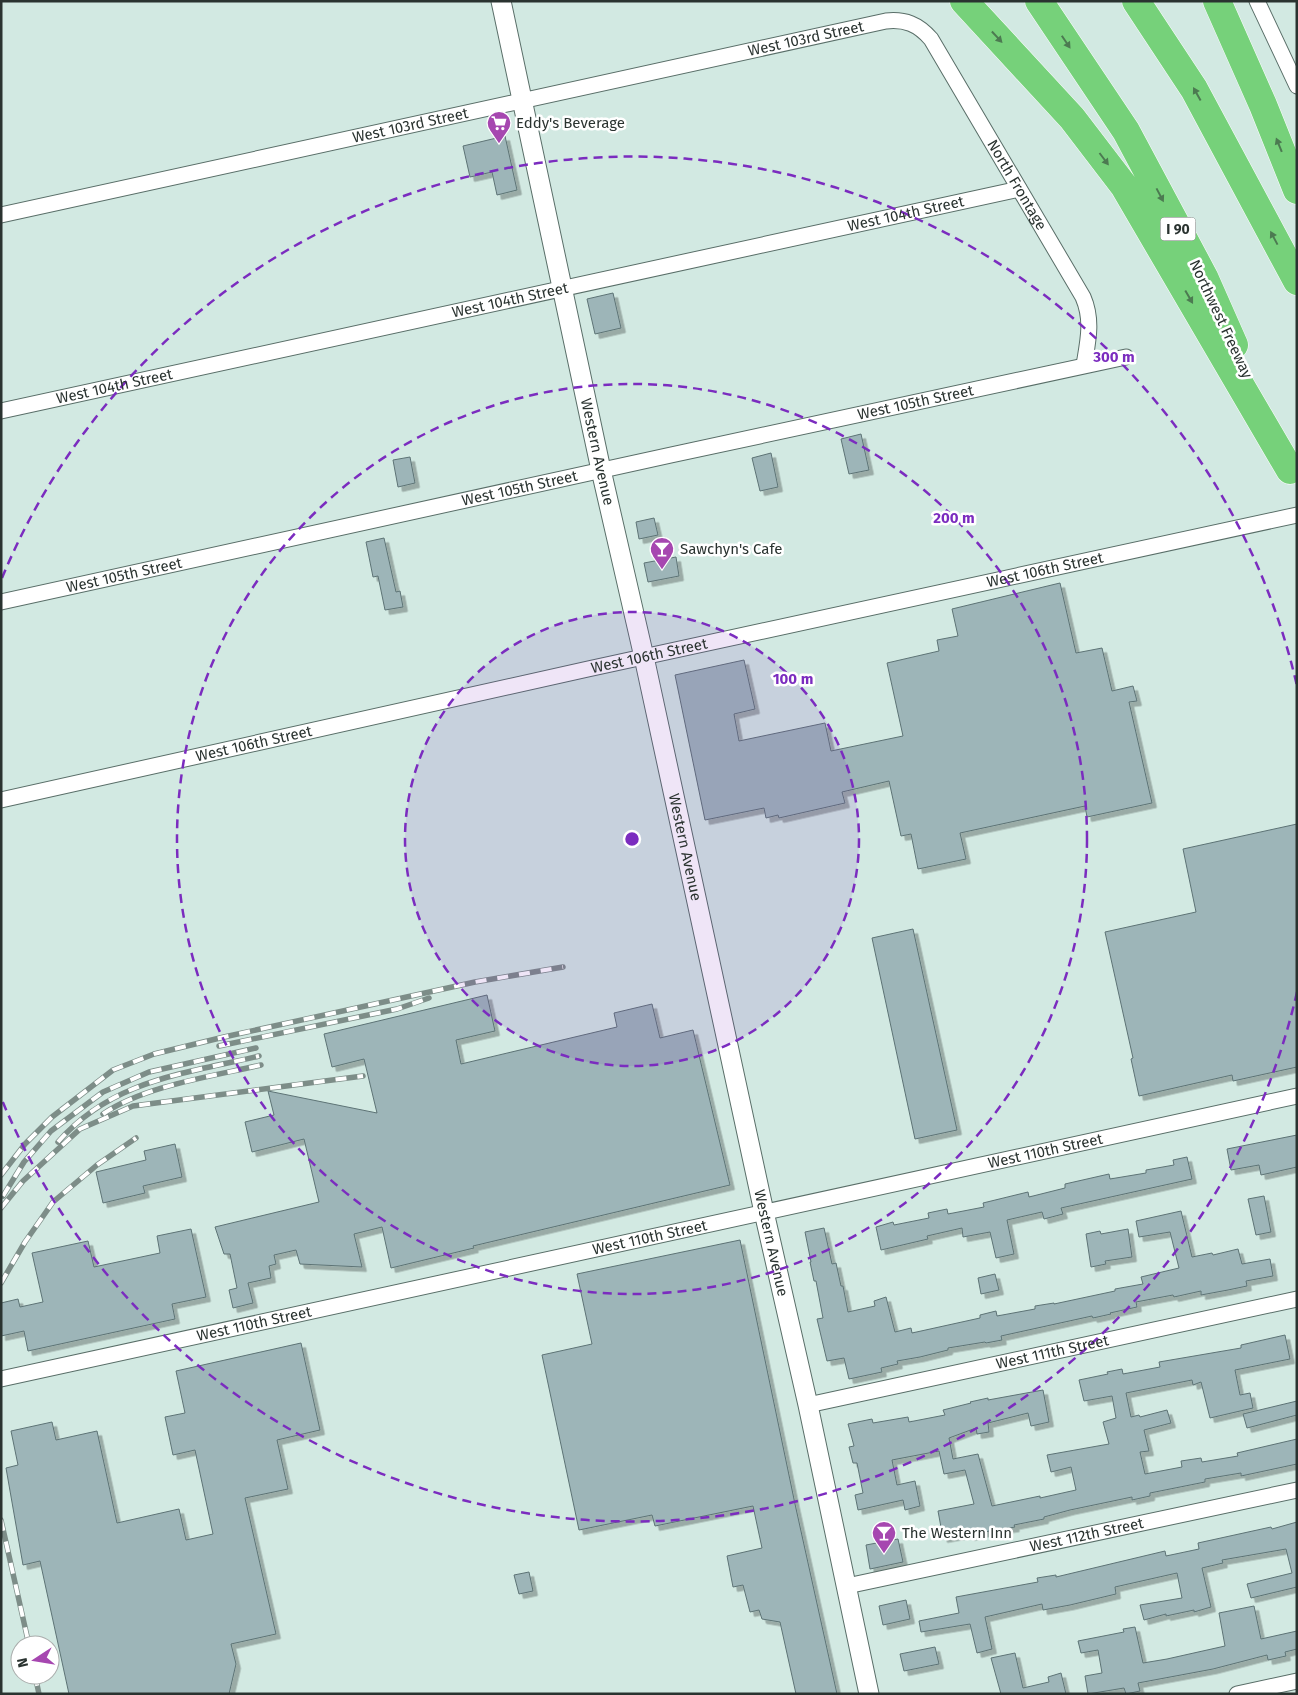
<svg xmlns="http://www.w3.org/2000/svg" width="1298" height="1695" font-family="'Fira Sans',sans-serif">
<defs>
<filter id="shadow"><feDropShadow dx="4.5" dy="4.5" stdDeviation="0" flood-color="#0004"/></filter>
</defs>
<rect width="100%" height="100%" fill="#d2e9e2"/>
<path fill="#9db5b8" stroke="#5d7375" filter="url(#shadow)" d="M505 136 517 190 497 195 492 172 470 177 463 146Z
M613 293 621 328 595 334 587 299Z
M861 434 869 470 849 474 841 439Z
M771 453 778 487 760 491 752 458Z
M410 457 415 483 398 487 393 460Z
M654 518 658 535 639 539 636 522Z
M384 538 396 592 400 591 403 607 385 610 378 576 373 577 366 542Z
M676 557 679 576 648 582 644 563Z
M1060 583 1076 653 1102 648 1112 691 1133 686 1137 701 1129 702 1152 803 1087 817 1085 806 960 833 966 859 918 869 911 834 901 836 889 781 842 792 845 803 779 818 778 815 766 818 764 808 705 820 675 675 744 660 755 709 734 714 739 741 825 723 831 751 903 736 887 663 939 651 937 640 958 636 952 609Z
M1297 824V1067L1233 1081 1232 1075 1139 1096 1131 1059 1133 1058 1105 932 1196 912 1183 849Z
M913 929 957 1130 915 1139 872 938Z
M487 995 495 1031 456 1040 461 1064 617 1027 614 1013 652 1004 660 1038 693 1030 730 1185 473 1246 474 1248 391 1268 382 1227 354 1234 362 1267 300 1264 296 1250 274 1255 276 1264 269 1266 271 1278 248 1283 253 1303 233 1308 229 1290 237 1288 230 1254H224L215 1227 319 1202 304 1139 252 1152 245 1122 274 1115 268 1091 377 1113 364 1059 332 1067 324 1034Z
M1297 1135V1167L1261 1175 1259 1165 1231 1170 1227 1149Z
M175 1144 182 1177 143 1186 145 1193 103 1203 96 1172 146 1160 144 1151Z
M1187 1157 1192 1179 1061 1208 1063 1214 1044 1219 1042 1212 1007 1220 1014 1254 996 1258 990 1232 963 1237 962 1228 927 1236 928 1239 881 1250 876 1227 893 1222 894 1225 929 1218 928 1213 947 1209 948 1214 984 1207 983 1203 1028 1192 1029 1197 1065 1188V1184L1109 1174 1110 1179 1146 1173V1170L1174 1165 1173 1160Z
M1264 1196 1271 1232 1256 1235 1248 1199Z
M1181 1211 1192 1257 1212 1253 1213 1255 1238 1249 1242 1264 1270 1259 1273 1276 1246 1281 1247 1286 1228 1290 1201 1295V1291L1174 1297 1173 1295 1136 1302 1137 1307 1110 1313 1111 1314 1093 1318 1092 1316 1001 1336 1002 1340 986 1343 985 1342 948 1348V1350L920 1357 897 1361 898 1364 881 1368 882 1372 849 1379 844 1358 827 1361 817 1319 823 1318 816 1281H814L810 1262H811L805 1232 824 1228 832 1264 836 1263 841 1286H843L848 1312 875 1306 874 1301 886 1297 895 1332 911 1328 912 1333 980 1318V1315L996 1311 997 1316 1035 1309V1306L1054 1303V1304L1115 1291V1289L1143 1284 1141 1277 1179 1268 1170 1232 1139 1237 1136 1221Z
M191 1229 206 1297 172 1304 175 1319 28 1351 24 1331 1 1336V1303L18 1299 20 1307 43 1302 32 1253 88 1241 94 1267 160 1253 157 1236Z
M1128 1229 1132 1257 1105 1261 1106 1264 1091 1267 1086 1234 1100 1231 1101 1234Z
M740 1240 795 1504 837 1694H796L780 1622 762 1619 759 1610 750 1612 743 1585 733 1587 727 1556 762 1548 753 1506 655 1526 652 1515 579 1530 542 1355 592 1344 577 1274Z
M995 1274 999 1290 981 1294 978 1278Z
M1285 1335 1290 1359 1235 1370 1240 1395 1250 1393 1253 1408 1210 1418 1201 1382 1193 1385 1192 1380 1126 1393 1131 1417 1139 1415 1140 1417 1167 1410 1171 1423 1144 1430 1149 1451 1140 1452 1145 1474 1182 1467 1181 1461 1201 1458 1202 1462 1238 1456 1237 1453 1297 1439V1464L1241 1476V1473L1205 1479V1482L1150 1493V1496L1132 1500V1497L1070 1510 1044 1517V1519L1014 1525 1015 1527 998 1530 997 1529 970 1536V1533L943 1538 938 1511 974 1504 965 1470 944 1474 939 1451 892 1460 897 1485 915 1481 920 1506 905 1510 903 1500 858 1510 855 1495 863 1493 857 1463H853L849 1447 854 1446 848 1424 872 1419 873 1423 908 1417 909 1422 945 1415 943 1410 971 1403 970 1402 988 1398V1400L1043 1390 1049 1422 1031 1426 1028 1413 988 1423 989 1432 977 1434 976 1428 949 1438 953 1459 978 1454 992 1506 1040 1496V1498L1076 1490 1071 1467 1051 1472 1047 1455 1109 1444 1103 1422 1116 1418 1112 1396 1084 1401 1079 1380 1108 1374 1107 1372 1122 1369 1123 1374 1160 1367 1159 1362 1241 1348V1345Z
M301 1343 320 1430 277 1440 288 1489 245 1498 276 1634 231 1644 236 1664 229 1694H69L40 1561 23 1565 6 1468 18 1465 11 1431 52 1422 56 1440 97 1431 117 1523 179 1509 186 1540 213 1534 195 1450 173 1455 165 1417 185 1413 176 1371Z
M1297 1401V1415L1247 1428 1243 1414Z
M1297 1522V1587L1251 1598 1247 1584 1292 1573 1286 1549 1222 1560 1223 1563 1202 1568 1211 1607 1194 1612V1610L1166 1616V1614L1144 1620 1140 1605 1182 1598 1177 1573 1115 1587 1116 1594 1070 1605 1043 1610 1042 1604 985 1617 992 1649 977 1653 970 1624 921 1632 919 1621 959 1613 956 1597 1038 1582 1037 1578 1056 1575V1577L1165 1551 1166 1556 1199 1549 1198 1543 1271 1527 1272 1529Z
M898 1539 903 1562 870 1569 866 1545Z
M529 1572 533 1591 519 1594 514 1575Z
M906 1600 910 1619 883 1625 879 1606Z
M1254 1606 1261 1639 1297 1631V1649L1285 1652 1286 1656 1268 1660 1267 1655 1213 1669 1138 1683 1140 1691 1126 1694 1124 1688 1088 1694 1085 1676 1102 1673 1098 1650 1081 1653 1078 1641 1124 1632 1123 1629 1135 1627 1143 1663 1167 1659 1225 1646 1219 1613Z
M935 1647 939 1664 904 1671 900 1654Z
M1015 1653 1023 1688 1049 1682 1048 1677 1061 1673 1066 1694H1001L991 1658Z"/>
<g fill="none" stroke-linecap="round" stroke-linejoin="round">
<g stroke="#596e68" stroke-width="17">
<g id="minor">
<path d="M1257 1 1297 86"/>
<path id="s1" d="M1 215 886 21C905 19 918 24 931 39L1083 297C1093 320 1088 341 1084 365"/>
<path id="s2" d="M1 411 1019 189"/>
<path id="s3" d="M1 602 671 455 1126 357"/>
<path id="s4" d="M1 800 588 669 1297 515"/>
<path id="s5" d="M1 1379 1297 1096"/>
<path id="s6" d="M808 1405 1297 1299"/>
<path id="s7" d="M847 1586 1297 1490"/>
<path d="M1237 1694 1297 1681"/>
</g>
</g>
<g stroke="#596e68" stroke-width="21">
<g id="tertiary">
<path id="s8" d="M501 1 601 470 644 657 764 1212 808 1405 869 1694"/>
</g>
</g>
<g stroke="#fff" stroke-width="29">
<path id="motorway" d="M964 1 1072 118 1124 186 1290 470
M1039 1 1126 131 1204 277 1234 345
M1136 1 1194 89 1297 281
M1217 1 1263 105 1297 190"/>
</g>
<use href="#minor" stroke="#fff" stroke-width="15"/>
<use href="#tertiary" stroke="#fff" stroke-width="19"/>
<use href="#motorway" stroke="#76d17a" stroke-width="28"/>
<g stroke="#7d8d88" stroke-width="5.5">
<path id="rail" d="M219 1046 397 1009 429 998
M103 1114C144 1086 213 1076 261 1065
M58 1142C112 1080 183 1074 259 1056
M1 1175 25 1144 52 1117 113 1070 154 1054 224 1037 475 982 563 967
M3 1196 24 1162 51 1131 103 1092 149 1072 256 1048
M1 1208 23 1181 80 1129 133 1106 363 1076
M1 1283 25 1242 53 1202 97 1165 136 1138
M1 1520 29 1645
M35 1675 39 1694"/>
</g>
<use href="#rail" stroke="#fff" stroke-width="4" stroke-dasharray="11" stroke-linecap="butt"/>
</g>
<defs><path id="oneway-solid" d="M-6-.8H1V-3.2L6.5 0L1 3.2V.8H-6Z" transform="scale(1.25)"/></defs>
<g fill="#4c7a51">
<use href="#oneway-solid" transform="translate(997 37) rotate(47)"/>
<use href="#oneway-solid" transform="translate(1066 42) rotate(56)"/>
<use href="#oneway-solid" transform="translate(1197 94) rotate(-119)"/>
<use href="#oneway-solid" transform="translate(1279 145) rotate(-112)"/>
<use href="#oneway-solid" transform="translate(1104 159) rotate(53)"/>
<use href="#oneway-solid" transform="translate(1160 195) rotate(62)"/>
<use href="#oneway-solid" transform="translate(1274 238) rotate(-118)"/>
<use href="#oneway-solid" transform="translate(1189 297) rotate(60)"/>
</g>
<circle cx="632" cy="839" r="227" fill="#7b2cbf" fill-opacity=".12"/>
<g fill="none" stroke="#7b2cbf" stroke-width="2.5" stroke-dasharray="9 6">
<circle cx="632" cy="839" r="227"/>
<circle cx="632" cy="839" r="455"/>
<path d="M1297 992A682 682 0 0 1 2 1100M2 578A682 682 0 0 1 1297 686"/>
</g>
<defs>
<g id="supermarket-pin" transform="scale(1.25)"><path d="M0 17L-7.5 6A9.5 9.5 0 1 1 7.5 6Z" fill="#a647b0" stroke="#fff"/><path d="M-6-5.5h2.5l.6 2H6L4.5 2H-2.5L-4.4-4H-6ZM-1.5 3.2a1.3 1.3 0 1 0 .1 0ZM3 3.2a1.3 1.3 0 1 0 .1 0Z" fill="#fff"/></g>
<g id="bar-pin" transform="scale(1.25)"><path d="M0 17L-7.5 6A9.5 9.5 0 1 1 7.5 6Z" fill="#a647b0" stroke="#fff"/><path d="M-6-5H6L.8 .8V4.5H3.5V6h-7V4.5H-.8V.8Z" fill="#fff"/></g>
</defs>
<g fill-rule="evenodd">
<use href="#supermarket-pin" x="499" y="123"/>
<use href="#bar-pin" x="662" y="549"/>
<use href="#bar-pin" x="884" y="1533"/>
</g>
<g text-anchor="middle" dominant-baseline="central" stroke-width="5" stroke-linejoin="round" paint-order="stroke">
<rect fill="#fff" stroke="#6a706e" stroke-width="1" x="1160.5" y="217.5" width="35" height="23" rx="4"/>
<g font-size="14" font-weight="bold" fill="#2a3330">
<text x="1178" y="229">I 90</text>
</g>
<g font-size="15" fill="#2a3330" stroke="#fff">
<text stroke="none"><textPath href="#s1" startOffset="824">West 103rd Street</textPath></text>
<text stroke="none"><textPath href="#s1" startOffset="419">West 103rd Street</textPath></text>
<text stroke="none"><textPath href="#s1" startOffset="1126">North Frontage</textPath></text>
<text stroke="none"><textPath href="#s2" startOffset="926">West 104th Street</textPath></text>
<text stroke="none"><textPath href="#s2" startOffset="521">West 104th Street</textPath></text>
<text transform="translate(1221 319) rotate(65)">Northwest Freeway</text>
<text stroke="none"><textPath href="#s2" startOffset="116">West 104th Street</textPath></text>
<text stroke="none"><textPath href="#s3" startOffset="936">West 105th Street</textPath></text>
<text stroke="none"><textPath href="#s8" startOffset="461">Western Avenue</textPath></text>
<text stroke="none"><textPath href="#s3" startOffset="531">West 105th Street</textPath></text>
<text stroke="none"><textPath href="#s4" startOffset="1069">West 106th Street</textPath></text>
<text stroke="none"><textPath href="#s3" startOffset="126">West 105th Street</textPath></text>
<text stroke="none"><textPath href="#s4" startOffset="664">West 106th Street</textPath></text>
<text stroke="none"><textPath href="#s4" startOffset="259">West 106th Street</textPath></text>
<text stroke="none"><textPath href="#s8" startOffset="866">Western Avenue</textPath></text>
<text stroke="none"><textPath href="#s5" startOffset="1069">West 110th Street</textPath></text>
<text stroke="none"><textPath href="#s5" startOffset="664">West 110th Street</textPath></text>
<text stroke="none"><textPath href="#s8" startOffset="1271">Western Avenue</textPath></text>
<text stroke="none"><textPath href="#s5" startOffset="259">West 110th Street</textPath></text>
<text stroke="none"><textPath href="#s6" startOffset="250">West 111th Street</textPath></text>
<text stroke="none"><textPath href="#s7" startOffset="245">West 112th Street</textPath></text>
</g>
<g font-size="15" fill="#2a3330" stroke="#fff" text-anchor="start">
<text x="516" y="123">Eddy's Beverage</text>
<text x="680" y="549">Sawchyn's Cafe</text>
<text x="902" y="1533">The Western Inn</text>
</g>
</g>
<circle cx="632" cy="839" r="8" fill="#7b2cbf" stroke="#fff" stroke-width="2.5"/>
<g font-size="15" text-anchor="middle" font-weight="bold" fill="#7b2cbf" stroke="#fff" stroke-width="5" stroke-linejoin="round" paint-order="stroke">
<text x="1114" y="362">300 m</text>
<text x="954" y="523">200 m</text>
<text x="793" y="684">100 m</text>
</g>
<rect width="1298" height="1695" fill="none" stroke="#2a3330" stroke-width="5"/>
<g transform="translate(35 1660) rotate(258)"><circle r="24" fill="#ffffff" stroke="#aaadac"/>
<path d="M0-4L9 19L0 12L-9 19Z" fill="#a647b0"/>
<text y="-8" font-size="14" font-weight="bold" text-anchor="middle" fill="#2a3330">N</text>
</g>
</svg>
